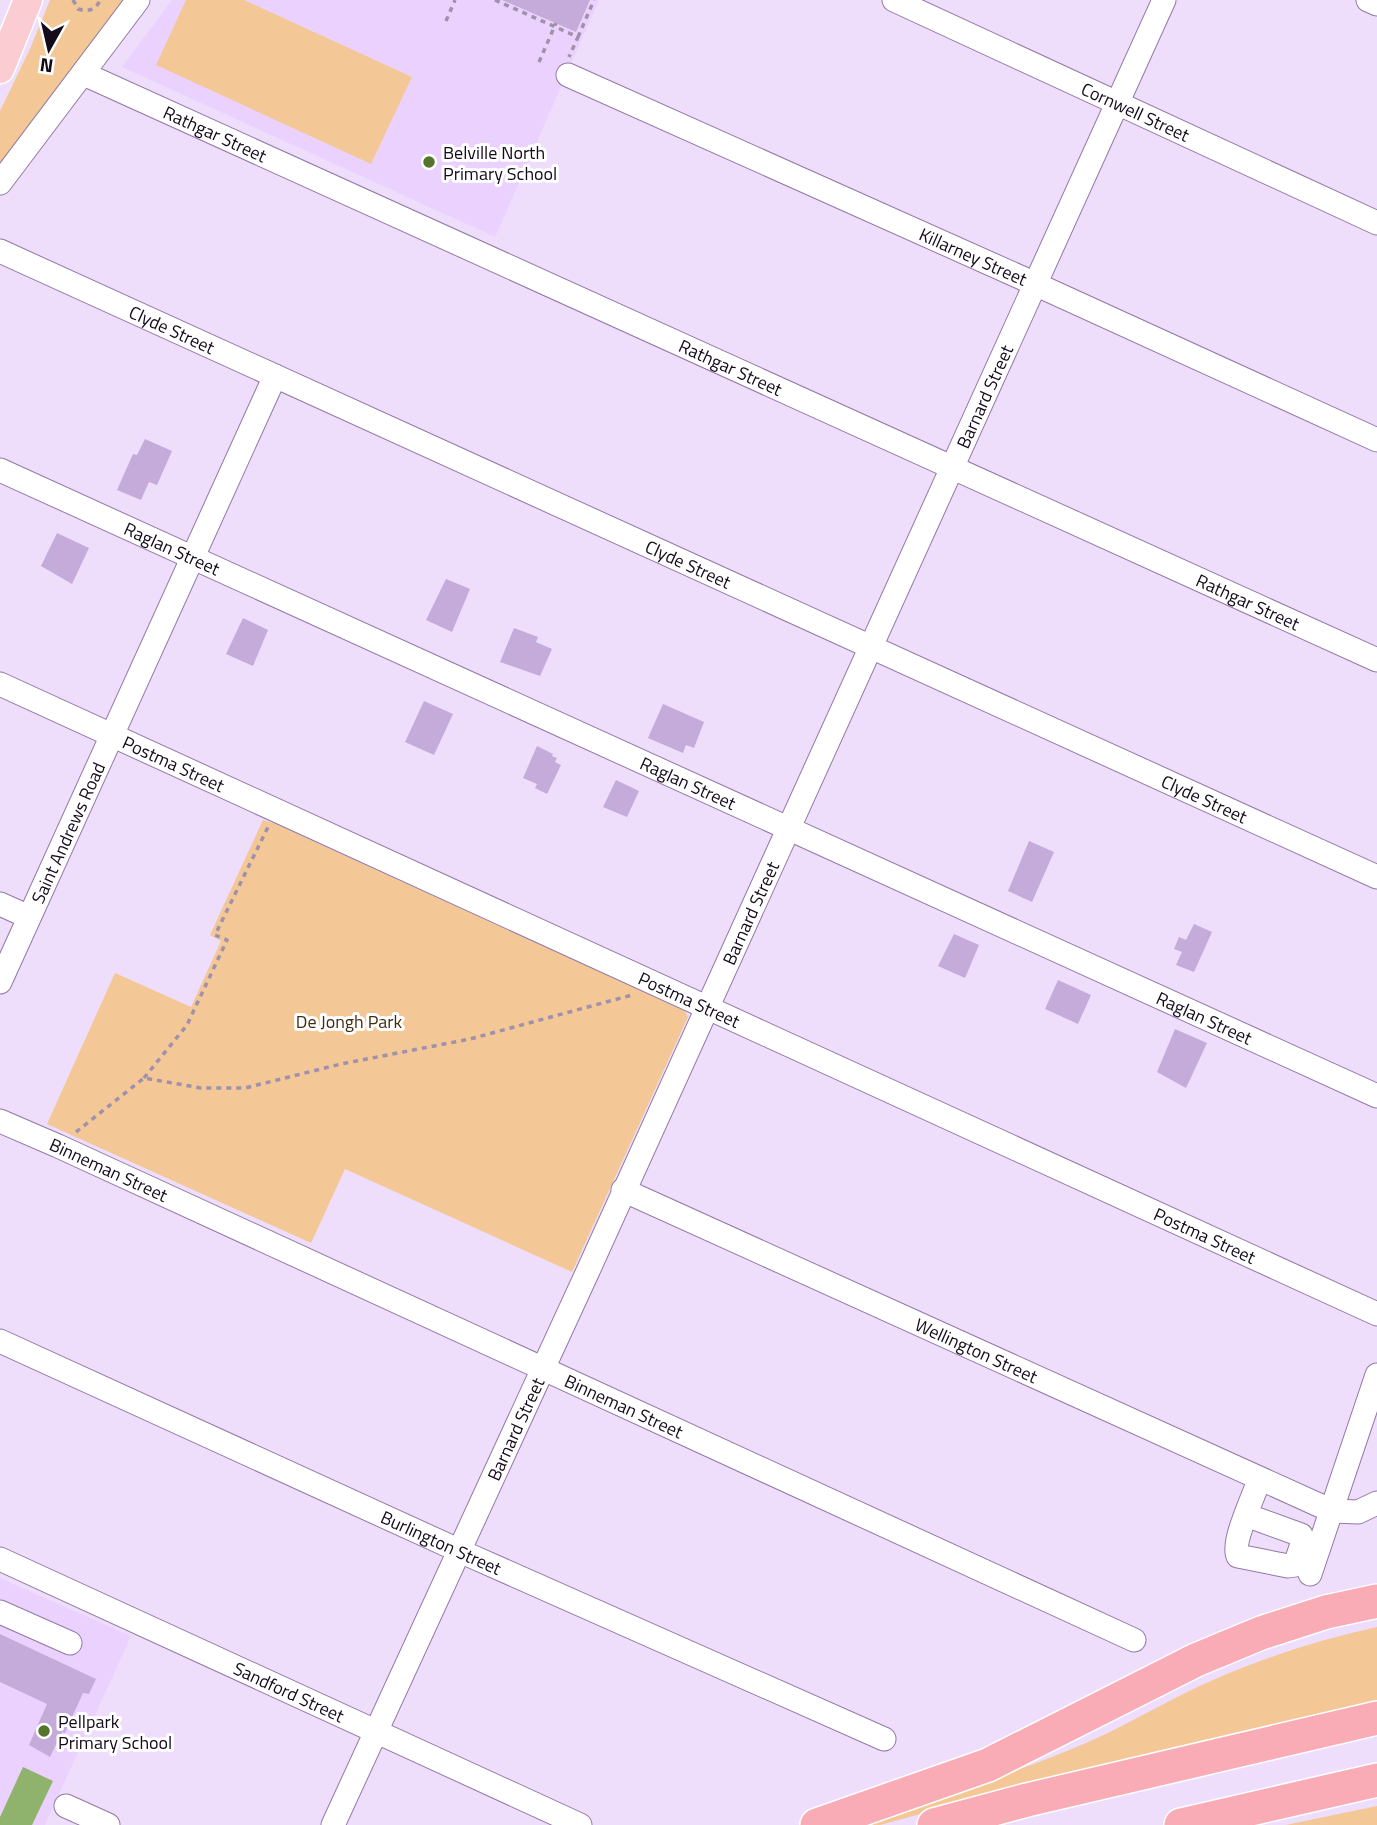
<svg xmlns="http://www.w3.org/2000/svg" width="1377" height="1825" font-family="'Titillium Web',sans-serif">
<rect width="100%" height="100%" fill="#eeddfb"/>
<path fill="#ebd2fe" d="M172 0H599L495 237 122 67Z
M0 1578 131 1636 45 1825H0Z"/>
<path fill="#f3c896" d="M50 0H123L105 27 0 167V111L30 49Z
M186 0H244L412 77 371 164 156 65Z
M263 820 276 824 685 1011 688 1017 572 1272 345 1169 311 1243 47 1124 115 973 191 1007 221 941 210 935Z
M1377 1627V1707L1011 1789 880 1825H859V1820C935 1796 1013 1775 1086 1743 1132 1723 1174 1696 1220 1677 1271 1655 1323 1639 1377 1627Z
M1377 1806V1825H1286Z"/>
<path fill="#8fb26c" d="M23 1767 53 1781 32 1825H0V1817Z"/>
<path fill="#c5abda" d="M502 0H590L576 32Z
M145 439 172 451 157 485 149 482 141 500 117 490 133 454 137 455Z
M57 533 89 548 72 584 41 566Z
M446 579 470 589 452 632 426 620Z
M243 618 268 630 253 666 226 654Z
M514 628 538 637 536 642 552 649 540 676 500 662Z
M424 701 453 714 434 755 405 742Z
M663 704 704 722 694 748 686 745 683 753 648 738Z
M537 746 553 754 552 756 557 758 555 762 561 765 547 794 535 788 537 784 523 778Z
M616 780 639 791 627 817 603 807Z
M1029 841 1054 852 1032 902 1008 891Z
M1194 924 1212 932 1194 972 1176 965 1182 952 1174 949 1179 937 1186 940Z
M954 934 979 945 965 978 938 966Z
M1058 980 1091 995 1078 1024 1045 1009Z
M1175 1029 1207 1043 1186 1088 1157 1072Z
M0 1634 96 1679 89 1694 83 1693 65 1733 62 1732 50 1757 29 1745 47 1704 0 1682Z"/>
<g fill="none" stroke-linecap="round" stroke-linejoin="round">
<g stroke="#9279a5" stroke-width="25">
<g id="minor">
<path id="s1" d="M894 0 1377 223"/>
<path d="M1368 0 1377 4"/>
<path id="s2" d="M84 74 1377 660"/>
<path id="s3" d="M568 75 1022 278 1377 440"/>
<path d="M0 183 138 0"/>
<path id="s4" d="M0 251 1377 877"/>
<path id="s5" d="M0 470 1377 1096"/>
<path id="s6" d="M0 684 1377 1314"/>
<path d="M0 904 29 917"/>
<path id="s7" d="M0 982 275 376"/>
<path id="s8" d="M0 1121 58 1146 1134 1640"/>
<path id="s9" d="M623 1190 1332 1511 1358 1512 1377 1503"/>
<path id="s10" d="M0 1341 471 1556 884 1739"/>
<path d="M1246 1515 1301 1535 1303 1541 1295 1565 1288 1566 1238 1556C1231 1543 1254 1496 1259 1480"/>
<path id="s11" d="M0 1559 580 1825"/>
<path d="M1310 1574 1377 1375"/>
<path d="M0 1612 70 1643"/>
<path d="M66 1806 108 1825"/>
<path id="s12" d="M333 1825 588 1271 1164 0"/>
</g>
</g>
<g stroke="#fff" stroke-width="31">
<path id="major" d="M0 69 28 0"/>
</g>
<g stroke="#fff" stroke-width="36">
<path id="highway" d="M817 1825 988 1765 1196 1660 1261 1633 1326 1612 1377 1601
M934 1825 1027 1800 1377 1718
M1181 1825 1377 1780"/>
</g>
<path stroke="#a091aa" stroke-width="3.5" stroke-dasharray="5 5" stroke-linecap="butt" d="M73 0 78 9C88 12 96 10 100 0
M495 0 578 37 569 57
M446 21 455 0
M578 37 594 0
M539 62 556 23
M144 1078 187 1025 227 940 215 935 268 827
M76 1132 144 1078 201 1088H245L341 1064 470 1039 632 995"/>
<use href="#minor" stroke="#fff" stroke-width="23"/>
<use href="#major" stroke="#fbcdd3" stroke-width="28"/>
<use href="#highway" stroke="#f9abb6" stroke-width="33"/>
</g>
<g fill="#53752c" stroke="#fff" stroke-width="2.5">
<circle cx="429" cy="162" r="7"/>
<circle cx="44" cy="1731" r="7"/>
</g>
<g text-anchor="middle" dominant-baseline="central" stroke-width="6" stroke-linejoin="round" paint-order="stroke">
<g font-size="18" fill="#140a1a" stroke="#fff">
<text stroke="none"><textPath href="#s1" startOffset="266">Cornwell Street</textPath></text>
<text stroke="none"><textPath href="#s2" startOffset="144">Rathgar Street</textPath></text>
<text stroke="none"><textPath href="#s3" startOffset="444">Killarney Street</textPath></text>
<text stroke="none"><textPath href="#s4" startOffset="189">Clyde Street</textPath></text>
<text stroke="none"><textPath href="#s2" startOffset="710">Rathgar Street</textPath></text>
<text stroke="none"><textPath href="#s12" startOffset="1570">Barnard Street</textPath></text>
<text stroke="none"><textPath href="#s5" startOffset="189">Raglan Street</textPath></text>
<text stroke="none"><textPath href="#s4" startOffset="756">Clyde Street</textPath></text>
<text stroke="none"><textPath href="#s2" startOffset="1278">Rathgar Street</textPath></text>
<text stroke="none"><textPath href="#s6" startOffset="191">Postma Street</textPath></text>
<text stroke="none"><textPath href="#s5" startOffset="756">Raglan Street</textPath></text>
<text stroke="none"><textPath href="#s4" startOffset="1323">Clyde Street</textPath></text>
<text stroke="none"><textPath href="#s7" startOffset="164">Saint Andrews Road</textPath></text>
<text stroke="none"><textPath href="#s12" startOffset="1003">Barnard Street</textPath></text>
<text stroke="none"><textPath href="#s6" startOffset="758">Postma Street</textPath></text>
<text stroke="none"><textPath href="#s5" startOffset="1323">Raglan Street</textPath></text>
<text stroke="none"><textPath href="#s8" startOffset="119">Binneman Street</textPath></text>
<text stroke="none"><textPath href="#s6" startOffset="1325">Postma Street</textPath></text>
<text stroke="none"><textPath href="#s9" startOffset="388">Wellington Street</textPath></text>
<text stroke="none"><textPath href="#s8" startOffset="686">Binneman Street</textPath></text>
<text stroke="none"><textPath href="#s12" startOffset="436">Barnard Street</textPath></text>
<text stroke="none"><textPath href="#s10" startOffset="485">Burlington Street</textPath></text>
<text stroke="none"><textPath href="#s11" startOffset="318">Sandford Street</textPath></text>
</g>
<g font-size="18" fill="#140a1a" stroke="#fff" text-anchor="start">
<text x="443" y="152">Belville North<tspan x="443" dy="21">Primary School</tspan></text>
<text x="58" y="1721">Pellpark<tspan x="58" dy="21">Primary School</tspan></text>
</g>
<g font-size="18" fill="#432d11" stroke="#fff">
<text x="349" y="1021">De Jongh Park</text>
</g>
</g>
<g transform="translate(49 49) rotate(188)" stroke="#ffffff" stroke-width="5" paint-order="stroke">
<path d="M0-5L12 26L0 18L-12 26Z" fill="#140a1a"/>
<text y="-10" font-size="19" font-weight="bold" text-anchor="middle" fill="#140a1a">N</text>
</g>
</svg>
